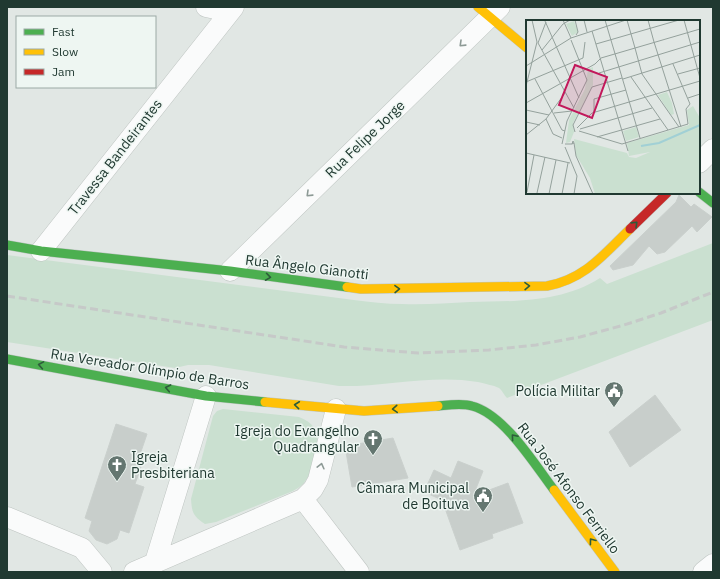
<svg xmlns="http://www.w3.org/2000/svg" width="720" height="579" font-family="'IBM Plex Sans',sans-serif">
<rect width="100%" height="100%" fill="#e1e7e4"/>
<path fill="#cae0d0" d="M713 243V320L507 398C504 395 502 390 499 388 493 385 485 384 478 382 433 374 385 387 339 386L209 365H188L175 368 7 342V255L354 300C370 302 386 304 402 304 425 305 447 303 470 302 514 301 561 303 600 278L607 284Z
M223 409 299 417C322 426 319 441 314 461 311 470 309 477 303 484 300 487 296 489 293 491L216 522 205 524C193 516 192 513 191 499L213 416 217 411Z"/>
<path fill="#c8cecb" stroke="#cad0cd" d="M679 195 691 207 694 204 712 217 697 232 692 226 665 252 657 254 649 246 633 265 613 270 610 266 676 202Z
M655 395 681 430 630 467 609 432Z
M116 424 147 434 136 466 141 467 135 484 144 487 129 533 120 530 117 539 107 544 96 540 89 531 92 521 85 518Z
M393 438 408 478 352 487 345 446Z
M458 461 483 471 473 496 508 483 523 523 492 534 493 538 460 550 442 500 424 492 434 470 451 478Z"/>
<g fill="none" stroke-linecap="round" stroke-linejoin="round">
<g stroke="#bec4c1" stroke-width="21">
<path id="street" d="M206 7 230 12
M699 163 713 149
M41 251 234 7
M230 271 500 7
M303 499 359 572
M7 517 82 548 102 572
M155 562 206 396
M134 572 303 499 313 489 318 480 336 409
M703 572 713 564"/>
</g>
<g stroke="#bdc5c1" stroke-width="10">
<path id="fast" d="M699 192 713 203
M7 245 41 251 230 271 347 287
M7 359 206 396 265 402
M438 406C449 405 462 403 472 406 504 414 535 465 554 490"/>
</g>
<g stroke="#bdc5c1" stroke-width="10">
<path id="slow" d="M478 7 527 48
M347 287 361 289 547 286C585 279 604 254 630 229
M265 402 364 411 438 406
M554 490 615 572"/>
</g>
<g stroke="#bdc5c1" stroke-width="10">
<path id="jam" d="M630 229 667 193"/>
</g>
<use href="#street" stroke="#fafbfb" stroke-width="20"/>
<use href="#fast" stroke="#4caf50" stroke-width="9"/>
<use href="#slow" stroke="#ffc107" stroke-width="9"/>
<use href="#jam" stroke="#c62828" stroke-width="9"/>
<path stroke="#c6c9c8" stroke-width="3" stroke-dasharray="8 4" stroke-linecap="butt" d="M7 296 344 347 418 353 489 350 536 345 580 337 624 325 661 313 713 292"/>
</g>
<defs><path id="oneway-chevron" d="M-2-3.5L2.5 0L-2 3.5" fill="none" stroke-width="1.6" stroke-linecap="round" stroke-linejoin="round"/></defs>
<g stroke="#8d9a96">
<use href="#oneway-chevron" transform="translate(462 44) rotate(136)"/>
<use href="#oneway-chevron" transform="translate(309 194) rotate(136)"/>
<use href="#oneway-chevron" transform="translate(321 466) rotate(-76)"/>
</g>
<g stroke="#2d5c3a">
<use href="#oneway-chevron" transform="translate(635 224) rotate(-44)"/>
<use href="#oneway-chevron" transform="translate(268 277) rotate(8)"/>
<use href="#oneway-chevron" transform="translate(527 286) rotate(-1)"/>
<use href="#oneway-chevron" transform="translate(397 289) rotate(-1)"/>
<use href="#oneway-chevron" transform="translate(41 365) rotate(-170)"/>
<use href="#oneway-chevron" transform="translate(168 388) rotate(-169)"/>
<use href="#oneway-chevron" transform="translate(297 405) rotate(-174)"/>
<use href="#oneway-chevron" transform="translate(395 409) rotate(176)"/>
<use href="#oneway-chevron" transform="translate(514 437) rotate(-130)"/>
<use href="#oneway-chevron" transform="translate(592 541) rotate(-127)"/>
</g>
<defs>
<g id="civic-pin" transform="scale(1)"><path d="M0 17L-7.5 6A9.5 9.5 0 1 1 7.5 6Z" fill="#647670" stroke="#eef6f2"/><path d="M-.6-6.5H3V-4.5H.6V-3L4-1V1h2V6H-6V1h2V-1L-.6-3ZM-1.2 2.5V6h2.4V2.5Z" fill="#fff"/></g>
<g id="church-pin" transform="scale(1)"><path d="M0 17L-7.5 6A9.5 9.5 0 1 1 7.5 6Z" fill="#647670" stroke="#eef6f2"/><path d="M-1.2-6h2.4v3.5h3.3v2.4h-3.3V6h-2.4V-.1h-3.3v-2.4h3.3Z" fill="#fff"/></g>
</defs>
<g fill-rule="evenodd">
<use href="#civic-pin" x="614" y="391"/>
<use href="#church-pin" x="373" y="439"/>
<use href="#church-pin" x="117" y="465"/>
<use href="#civic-pin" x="483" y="496"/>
</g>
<g text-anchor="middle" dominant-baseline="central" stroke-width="3" stroke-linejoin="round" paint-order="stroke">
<g font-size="14" fill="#203931" stroke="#eef6f2">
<text transform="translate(365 139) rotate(-44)">Rua Felipe Jorge</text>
<text transform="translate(115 157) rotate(-52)">Travessa Bandeirantes</text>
<text transform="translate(307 267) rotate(7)">Rua Ângelo Gianotti</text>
<text transform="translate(150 369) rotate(9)">Rua Vereador Olímpio de Barros</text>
<text transform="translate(569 488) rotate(53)">Rua José Afonso Ferriello</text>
</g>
<g font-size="14" fill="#203931" stroke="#eef6f2" text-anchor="end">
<text x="600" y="391">Polícia Militar</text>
<text x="359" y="431">Igreja do Evangelho<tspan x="359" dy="16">Quadrangular</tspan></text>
<text x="131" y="457" text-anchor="start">Igreja<tspan x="131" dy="16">Presbiteriana</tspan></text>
<text x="469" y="488">Câmara Municipal<tspan x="469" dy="16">de Boituva</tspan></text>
</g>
</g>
<g transform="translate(526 20)">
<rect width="174" height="174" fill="#e1e7e4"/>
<path d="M48 1 52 12 46 16 40 4ZM67 47V65L47 103 48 112 44 122 40 123 43 100 59 69 62 49ZM141 72 146 83 148 94 145 95 132 75ZM167 86 174 98V174H69L64 158 50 135 48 119 101 133 103 137 110 138 124 132 103 136 101 123 163 105 161 90ZM110 107 113 117 100 121 97 111Z" fill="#cae0d0"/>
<path fill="none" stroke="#a1d0d5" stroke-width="2" d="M115 126 133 123 174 105"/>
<path fill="none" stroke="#94a19c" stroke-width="1" d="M37 0 45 18M49 0 52 12 50 15M58 0 61 12M79 0 114 118M101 0 109 28M122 0 128 22M158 0 174 58M19 1 53 78M20 2 12 23 48 88M66 11 102 131M128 22 155 107M70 24 153 0M109 28 116 54 153 107M16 30 37 4 44 0M0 46 45 18 100 0M73 53 174 22M152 54 174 48M105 57 142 110M9 59 36 110 39 111M97 59 174 35M0 62 57 38 59 22M0 66 11 22 6 0M162 78 174 74M68 79 100 70M68 79V92M0 83 69 44 75 38 174 9M0 90 23 95M28 93 46 91M20 99 27 114 36 118M0 102 14 105M51 108 66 93 174 61M54 109 126 88M53 111 96 124 162 104 160 89 164 84 147 44M49 112 47 105 66 67 96 58M0 115 20 99 39 73M71 117 134 99M48 123 50 136 67 174M36 124 41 101 61 60 45 20M39 124H46L47 121 48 123 46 124M39 127 51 156 48 174M0 133 44 143M1 172 8 135M11 173 19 137M23 174 30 140M36 174 42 143"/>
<path fill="#c2185b" fill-opacity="0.15" stroke="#c2185b" stroke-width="2" d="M49 45 81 57 66 98 33 85Z"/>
<rect width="174" height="174" fill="none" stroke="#203931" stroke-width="2"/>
</g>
<rect width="720" height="579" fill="none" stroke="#203931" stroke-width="16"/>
<rect x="16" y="16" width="140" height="72" fill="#eef6f2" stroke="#9caaa5"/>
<rect x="24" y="29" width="20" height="6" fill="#4caf50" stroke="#9caaa5"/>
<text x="52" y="36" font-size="12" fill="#203931">Fast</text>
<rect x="24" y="49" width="20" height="6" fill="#ffc107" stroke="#9caaa5"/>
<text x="52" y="56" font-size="12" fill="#203931">Slow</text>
<rect x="24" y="69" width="20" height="6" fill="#c62828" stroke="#9caaa5"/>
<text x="52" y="76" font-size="12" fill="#203931">Jam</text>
</svg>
